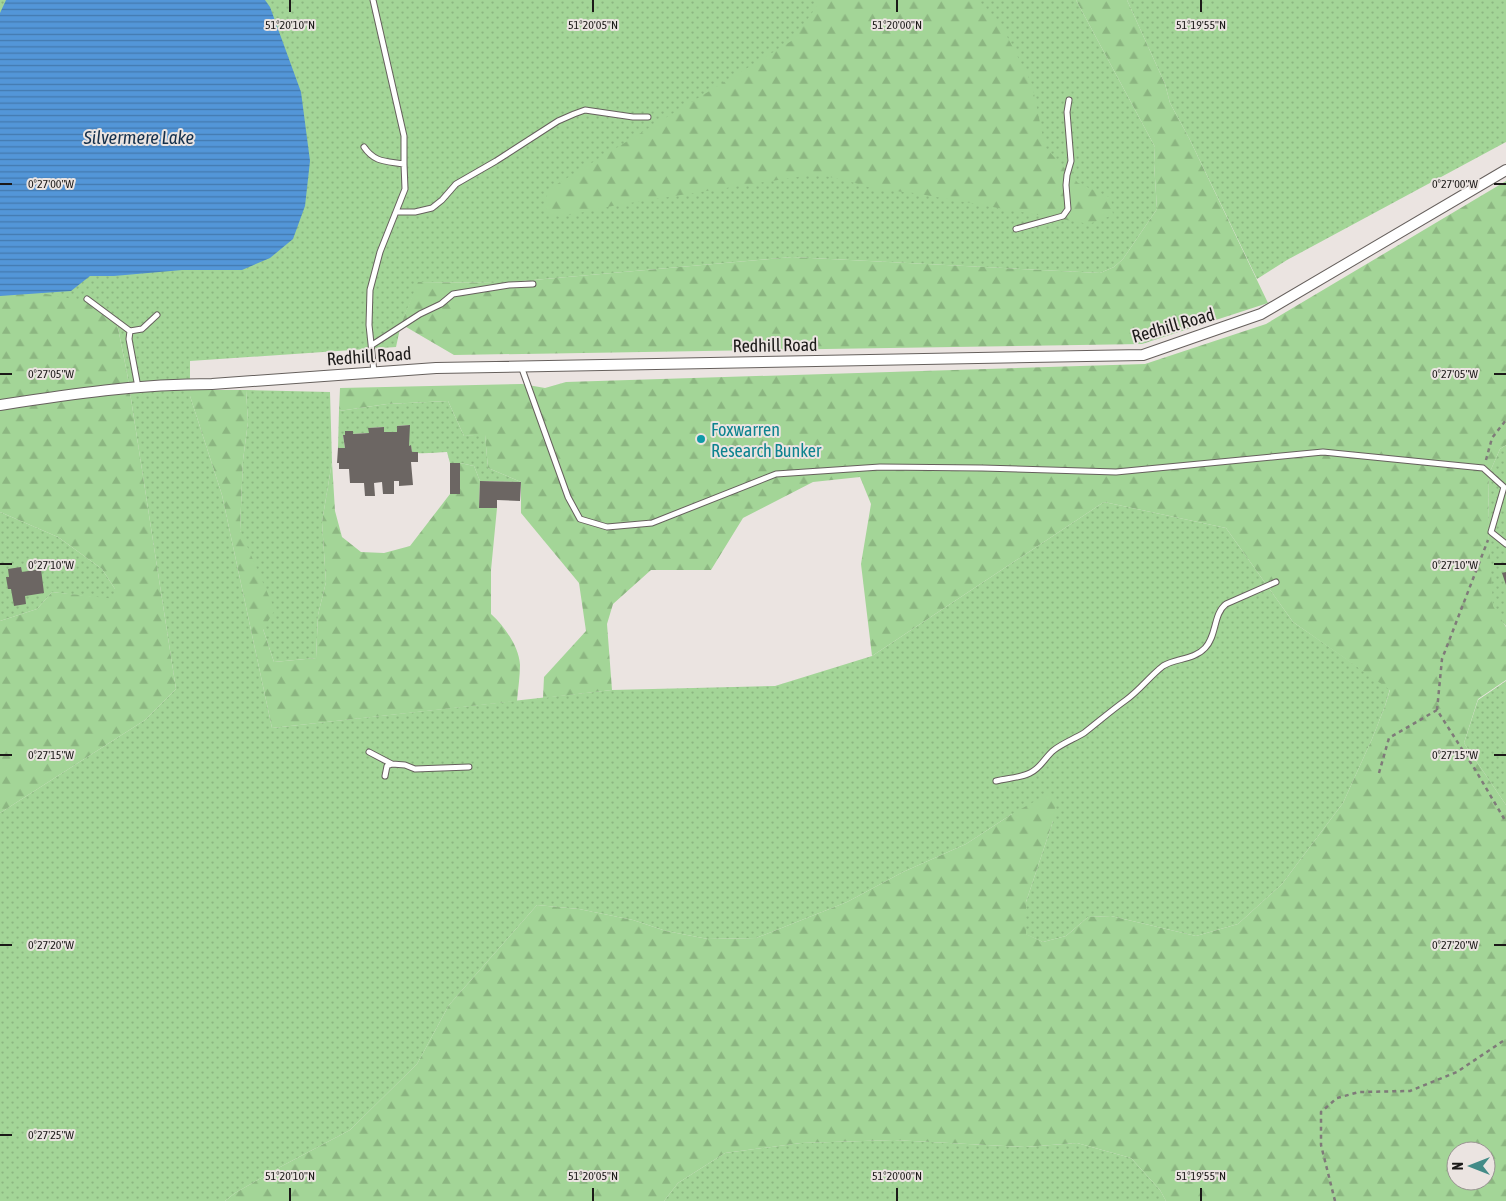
<svg xmlns="http://www.w3.org/2000/svg" width="1506" height="1201" font-family="'Asap Condensed',sans-serif">
<defs>
<pattern id="grass-dots" width="8" height="8" patternUnits="userSpaceOnUse" patternTransform="scale(1.25)"><rect width="8" height="8" fill="#a3d597"/><path d="M2 2h.1M6 6h.1" fill="none" stroke="#8cb681" stroke-width="1.8" stroke-linecap="round"/></pattern>
<pattern id="forest-firs" width="22" height="20" patternUnits="userSpaceOnUse" patternTransform="scale(1.25)"><rect width="22" height="20" fill="#a3d597"/><path d="M5 1l3.5 6h-7zM16 11l3.5 6h-7z" fill="#8cb681"/></pattern>
<pattern id="water-rules" width="6" height="5" patternUnits="userSpaceOnUse" patternTransform="scale(1.25)"><rect width="6" height="5" fill="#5396d8"/><path d="M0 2.5h6" fill="none" stroke="#447aae"/></pattern>
</defs>
<rect width="100%" height="100%" fill="#ebe4e1"/>
<path fill="url(#grass-dots)" d="M0 0H1076L1155 147 1154 163 1157 209 1123 259 1114 267 1100 273 792 257 501 283 419 282 401 324 396 347 190 361V396L222 495 272 728 612 690 775 686 872 656 1104 502 1226 528 1293 622 1390 689 1385 706 1372 739 1343 803 1282 884 1238 924 1196 936 1111 916 1088 917 1066 936 1043 942 1025 934 1026 902 1053 821 1012 814 966 844 903 872 847 902 756 938 708 939 666 931 633 920 579 909 537 905 449 1005 417 1064 350 1130 282 1166 235 1193 225 1201H0V813L145 720 176 689 127 373 117 323 0 296Z
M1127 0H1506V142L1287 260 1257 279 1189 138 1170 103 1165 84Z
M246 390 330 392 332 462 322 522 326 582 318 615 316 658 274 662 263 629 240 530 243 460 248 422Z
M448 401 464 436 485 434 488 468 521 482 480 481 474 466 460 463H450L447 452C437 452 421 455 412 452L411 446H409V425L397 426V432H384V427L369 428V433L353 434 352 431H345V435H343L345 448H338L339 411 387 404Z
M1506 445V626L1492 610 1488 524 1489 474 1500 449Z
M0 512 58 537 102 569 115 589V600L52 592 37 609 0 621Z
M1506 681V805L1464 743 1478 700Z
M894 1140 1025 1147 1077 1143 1131 1158 1160 1190 1166 1201H664L678 1183 725 1153 801 1143Z"/>
<path fill="url(#forest-firs)" fill-rule="evenodd" d="M821 0H978L1000 23 1032 84 1045 147 1078 183 1111 198 1113 215 1089 224 914 193 875 189 848 181 816 174 617 205 560 217 548 213 544 203 549 189 793 40Z
M1076 0H1127L1165 84 1170 103 1189 138 1268 303 1142 344 454 355 401 324 418 282 501 283 792 257 1100 273 1114 267 1123 259 1157 209 1154 163 1155 147Z
M1506 181V445L1500 449 1489 474 1488 524 1493 606 1506 627V680L1478 699 1464 743 1506 805V1201H1166L1160 1190 1131 1158 1077 1143 1025 1147 894 1140 801 1143 725 1153 678 1183 664 1201H225L235 1193 282 1166 350 1130 417 1064 449 1005 537 905 579 909 633 920 666 931 708 939 756 938 847 902 903 872 966 844 1012 814 1048 794 1056 802 1053 821 1026 902V934L1043 942 1066 936 1088 917 1111 916 1196 936 1238 924 1282 884 1343 803 1372 739 1385 706 1390 690 1293 622 1226 528 1104 502 872 656 861 564 871 504 860 477 813 482 743 518 711 570H651L613 604 607 624 612 690 543 698 544 677 586 631 579 583 521 513V482L488 468 485 435 464 436 448 401 387 404 339 411 340 388 522 384 545 388 566 382 1145 364 1266 324ZM1456 1151H1486V1181H1456Z
M41 293 98 304 117 323 127 373 176 689 145 720 0 813V621L37 609 52 592 115 599V589L102 569 58 537 0 512V294Z
M190 390H246L248 422 243 460 240 530 275 610 263 629 274 662 316 658 318 615 326 582 322 522 332 462 335 511 342 537 361 552 384 553 410 546 450 494H460V463L474 466 480 481 479 508H497L491 570V614C504 626 519 646 520 665 520 676 518 689 517 701L272 728 222 495 190 396Z"/>
<path fill="url(#water-rules)" d="M6 0H265L270 7 301 92 310 161 305 206 293 239 270 258 242 270H182L114 276H90L71 291 0 296V13Z"/>
<path fill="#6c6663" d="M410 425 409 446 411 445 412 452H418V462H411L413 485 399 486V481H394V494H383L382 482 374 483 375 496H365L364 483H350L349 469H339V463H337L338 448H345L343 435H345V431H353V434L369 433 368 428 384 427V432H397V426Z
M450 463H460V494H450Z
M480 481 521 482 520 501 497 500V508H479Z
M21 567 22 572 41 569 44 593 25 596 26 604 14 606 11 589H8L6 577H9L8 569Z
M1506 572V585L1502 573Z"/>
<g fill="none" stroke-linecap="round" stroke-linejoin="round">
<g stroke="#66605d" stroke-width="7">
<path id="lane" d="M373 0 404 136V164
M364 147C375 163 386 161 404 164L405 189 380 252 370 290 369 325 374 372
M396 212H415L432 208 442 200 456 184 496 161 558 121 574 114 585 110 633 117H648
M1016 229 1063 216 1068 209 1066 185 1067 175 1071 161 1067 112 1069 100
M87 299 130 331 129 339 137 382
M130 331 142 329 157 315
M372 345 420 314 441 304 453 294 509 285 533 284
M521 366 568 497 580 519 607 527 652 523 776 474 880 467 982 468 1116 472 1323 452 1483 468 1504 487 1491 532 1506 544
M369 752 392 764 405 765 415 769 469 767
M385 776 387 766 392 764
M996 781C1007 778 1020 778 1030 773 1041 768 1045 757 1054 750 1063 743 1074 739 1084 733 1098 722 1112 710 1126 700 1140 690 1150 676 1163 666 1176 658 1194 660 1205 648 1217 636 1213 614 1226 604L1276 582"/>
</g>
<g stroke="#66605d" stroke-width="12">
<path id="street" d="M0 405C71 394 139 384 212 384L436 368 1143 355 1261 314 1506 170"/>
</g>
<path stroke="#7f7a79" stroke-width="2.5" stroke-dasharray="4 4" stroke-linecap="butt" d="M1486 460 1492 438 1506 420
M1437 710 1442 659 1488 540
M1379 773 1389 738 1437 710 1476 771 1506 822
M1335 1201 1321 1145V1112L1337 1098 1359 1092 1410 1091 1457 1072 1506 1039"/>
<use href="#lane" stroke="#fff" stroke-width="5"/>
<use href="#street" stroke="#fff" stroke-width="10"/>
</g>
<path fill="none" stroke="#1b1918" stroke-width="2" d="M290 0V12M593 0V12M897 0V12M1201 0V12M0 184H12M1494 184H1506M0 374H12M1494 374H1506M0 564H12M1494 564H1506M0 755H12M1494 755H1506M0 945H12M1494 945H1506M0 1135H12M290 1188V1201M593 1188V1201M897 1188V1201M1201 1188V1201"/>
<circle fill="#0f9aa8" stroke="#ebe4e1" stroke-width="2" cx="701" cy="439" r="5"/>
<g text-anchor="middle" dominant-baseline="central" stroke-width="4" stroke-linejoin="round" paint-order="stroke">
<g font-size="18" fill="#1b1918" stroke="#ebe4e1">
<text transform="translate(1173 325) rotate(-16)">Redhill Road</text>
<text transform="translate(775 345) rotate(-1)">Redhill Road</text>
<text transform="translate(369 356) rotate(-4)">Redhill Road</text>
</g>
<g font-size="18" fill="#0d838f" stroke="#ebe4e1" text-anchor="start">
<text x="711" y="429">Foxwarren<tspan x="711" dy="21">Research Bunker</tspan></text>
</g>
<g font-size="19" font-style="italic" fill="#14304c" stroke="#ebe4e1">
<text x="139" y="137">Silvermere Lake</text>
</g>
</g>
<g font-size="12" text-anchor="middle" fill="#1b1918" stroke="#ebe4e1" stroke-width="4" stroke-linejoin="round" paint-order="stroke">
<text x="290" y="29">51°20'10"N</text>
<text x="593" y="29">51°20'05"N</text>
<text x="897" y="29">51°20'00"N</text>
<text x="1201" y="29">51°19'55"N</text>
<text x="1455" y="188">0°27'00"W</text>
<text x="51" y="188">0°27'00"W</text>
<text x="1455" y="378">0°27'05"W</text>
<text x="51" y="378">0°27'05"W</text>
<text x="1455" y="569">0°27'10"W</text>
<text x="51" y="569">0°27'10"W</text>
<text x="1455" y="759">0°27'15"W</text>
<text x="51" y="759">0°27'15"W</text>
<text x="1455" y="949">0°27'20"W</text>
<text x="51" y="949">0°27'20"W</text>
<text x="51" y="1139">0°27'25"W</text>
<text x="290" y="1180">51°20'10"N</text>
<text x="593" y="1180">51°20'05"N</text>
<text x="897" y="1180">51°20'00"N</text>
<text x="1201" y="1180">51°19'55"N</text>
</g>
<g transform="translate(1471 1166) rotate(270)"><circle r="24" fill="#ebe4e1" stroke="#989391"/>
<path d="M0-4L9 19L0 12L-9 19Z" fill="#438b87"/>
<text y="-8" font-size="14" font-weight="bold" text-anchor="middle" fill="#1b1918">N</text>
</g>
</svg>
